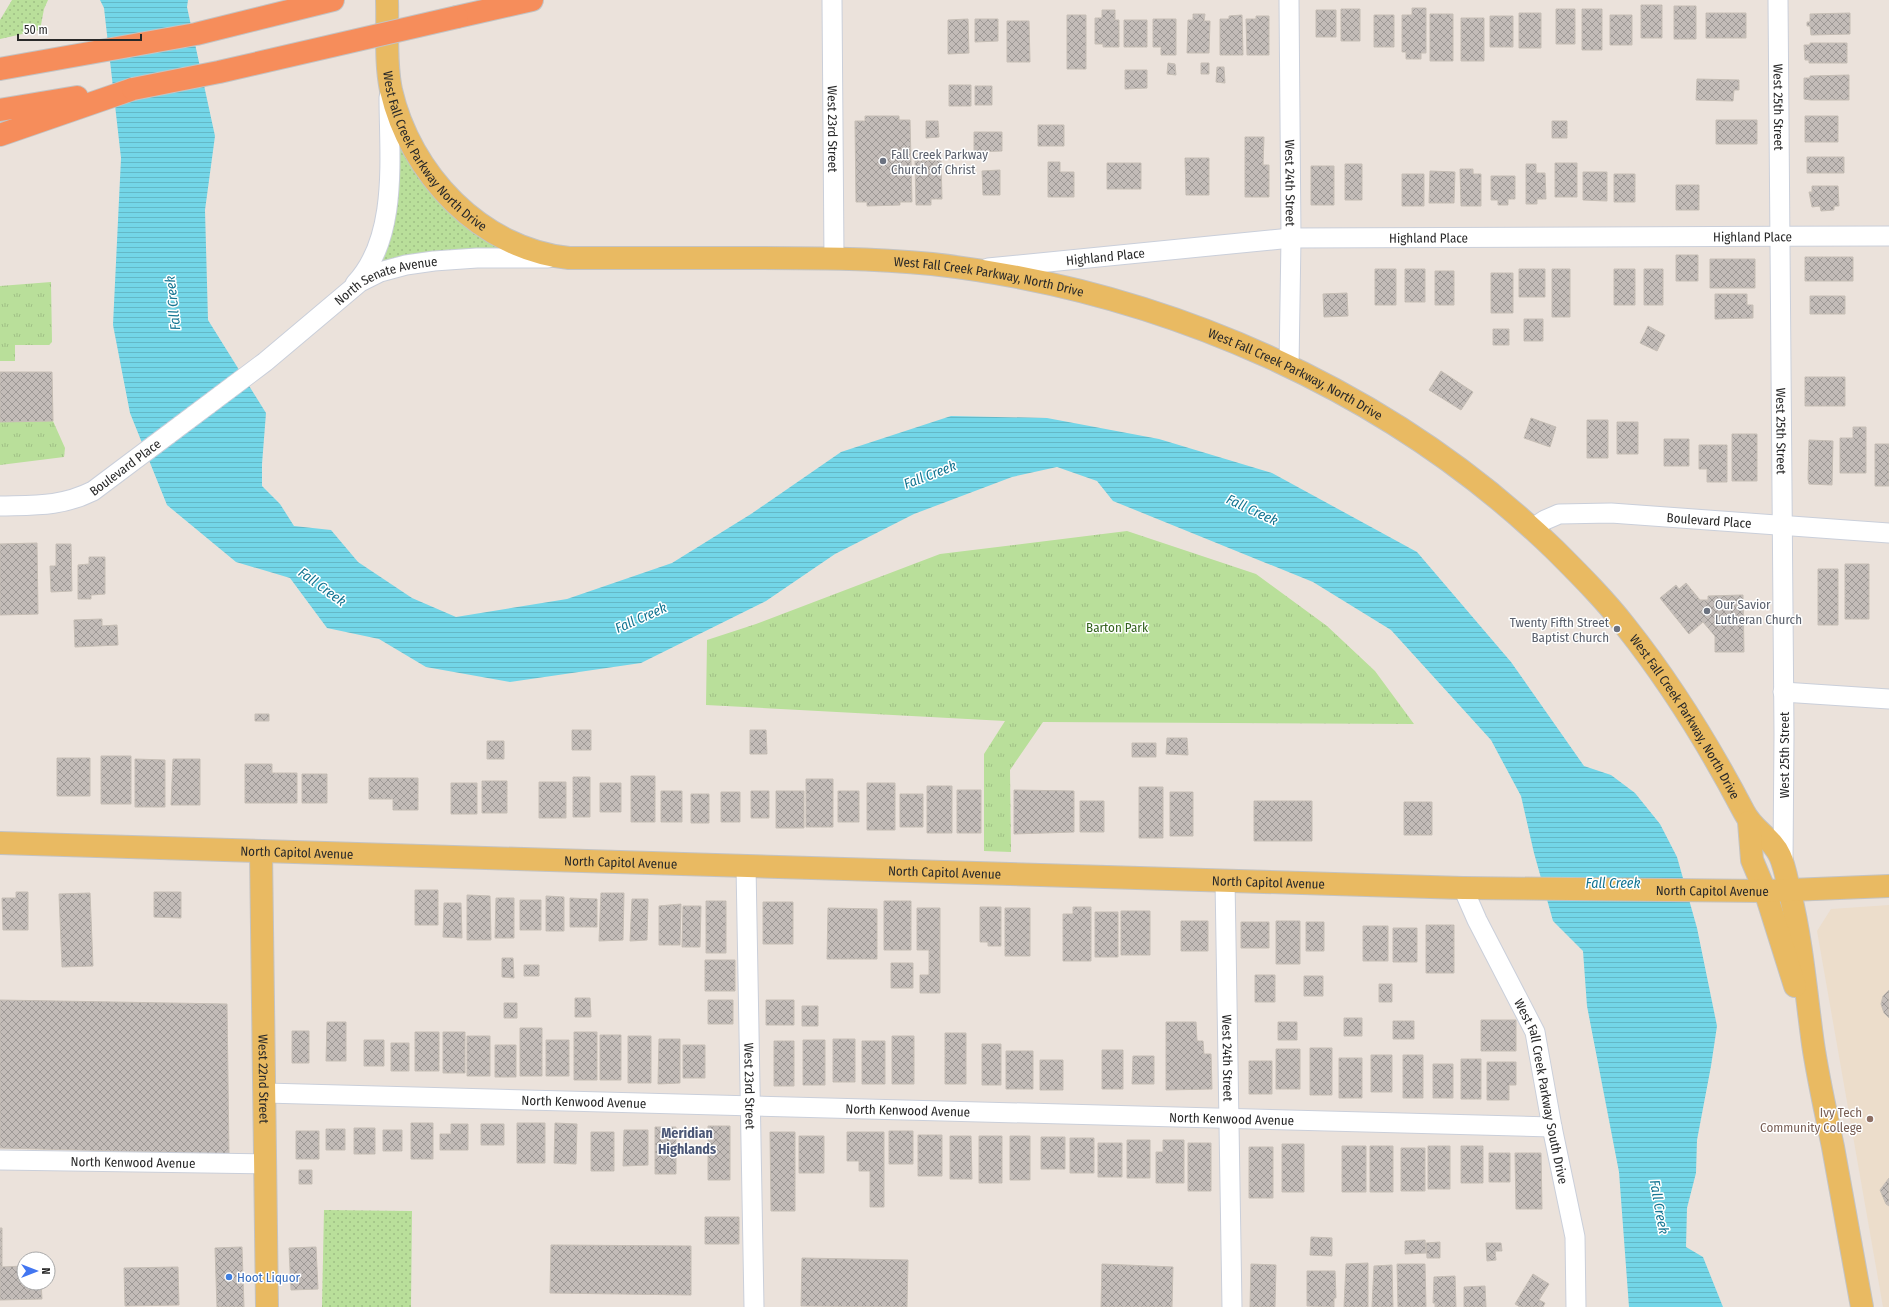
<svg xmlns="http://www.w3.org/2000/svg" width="1889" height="1307" font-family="'Fira Sans Condensed',sans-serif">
<defs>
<pattern id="grass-dots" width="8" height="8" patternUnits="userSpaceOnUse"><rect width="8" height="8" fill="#b9df9a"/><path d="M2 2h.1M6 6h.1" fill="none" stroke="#9fbf85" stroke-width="1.8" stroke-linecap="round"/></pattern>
<pattern id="park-tufts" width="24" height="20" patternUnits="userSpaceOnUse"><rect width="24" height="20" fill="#b9df9a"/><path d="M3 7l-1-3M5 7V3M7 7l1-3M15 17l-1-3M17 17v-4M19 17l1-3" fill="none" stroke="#9fbf85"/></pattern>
<pattern id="water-rules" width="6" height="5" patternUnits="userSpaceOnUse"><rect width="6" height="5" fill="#73d6e8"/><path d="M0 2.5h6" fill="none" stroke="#64b8c7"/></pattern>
<pattern id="building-cross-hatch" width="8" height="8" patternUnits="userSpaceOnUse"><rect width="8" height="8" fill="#c3bcb8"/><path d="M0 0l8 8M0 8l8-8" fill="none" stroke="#9e9996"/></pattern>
</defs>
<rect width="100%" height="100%" fill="#ebe2db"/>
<path fill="#ecddcb" d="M1889 905V1307H1883L1817 931 1831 909Z"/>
<path fill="url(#grass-dots)" d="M12 0H48L44 9 40 30 0 39V20Z
M398 139 503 250C455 248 421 251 375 266Z
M324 1210 412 1211 411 1307H322Z"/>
<path fill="url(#park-tufts)" d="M51 282 52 342 49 345H15V361H0V286Z
M53 421 65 448 64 457 0 465V422Z
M1127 531 1256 574 1327 626 1375 671 1414 724 1043 722 1010 770 1011 852 984 851V754L1005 721 706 705 707 640 756 624 940 554Z"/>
<path fill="url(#water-rules)" d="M100 0H188L187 7 215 136 205 210 208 320 266 413 262 464V486L280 504 294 526 331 530 358 562 412 598 456 617 567 599 672 563 751 514 841 452 951 416 1047 418 1159 439 1272 473 1417 552 1511 662 1584 766 1611 775 1635 793 1660 824 1677 857 1697 928 1717 1026 1711 1066 1697 1140 1696 1173 1687 1208 1686 1247 1703 1257 1723 1307H1629L1619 1172 1587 1006 1583 951 1553 921 1534 853 1521 796 1491 740 1391 630 1313 582 1113 501 1097 481 1057 467 1012 477 914 514 835 554 766 601 641 663 510 682 426 667 379 639 327 628 290 578 236 562 167 505 130 413 113 325 121 158 104 8Z"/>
<path fill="url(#building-cross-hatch)" stroke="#c6beb5" d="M1641 5H1662V38H1641Z
M1674 6H1696V39H1674Z
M1412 8H1426V53H1421V59H1406V52H1402V15H1412Z
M1341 9H1360V41H1341Z
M1556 9H1575V44H1556Z
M1582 9H1602V50H1582Z
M1102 10H1115V20H1119V47H1103V44H1095V18H1102Z
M1316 10H1336V37H1316Z
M1519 13H1541V48H1519Z
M1706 13H1746V38H1706Z
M1850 13V34L1811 35 1810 26H1807V22H1810V14Z
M1193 14H1205L1204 21H1210L1209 53H1187L1188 20H1193Z
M1430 14H1453V61H1430Z
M1067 15H1086V69H1067Z
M1242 15 1243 55H1220V19H1229V16Z
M1374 15H1394V47H1374Z
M1610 15H1632V45H1610Z
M1256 16H1269V55H1247L1246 19H1256Z
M1490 16H1513V47H1490Z
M1461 18H1484V61H1461Z
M968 19 969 53 948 54V20Z
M975 19H998V41L975 42Z
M1153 19H1176V55H1161V47H1153Z
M1124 20H1147V47H1124Z
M1007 21H1029L1030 62H1007Z
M1810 43H1847V63H1809V60H1805L1804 45H1810Z
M1168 63 1175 64 1176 75 1167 74Z
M1201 63H1209V74H1201Z
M1217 67H1224L1225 83 1216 82Z
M1125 70H1147V88L1125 89Z
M1849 75V100H1811L1804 99V78H1810V76Z
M1697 79 1739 80V90H1734L1733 101 1696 100Z
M949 85H971V106H949Z
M975 86H992V105H975Z
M865 116H899V120H910L912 202H900V205L867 206V202H856L855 121H865Z
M1805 116H1838V142H1805Z
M1716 120H1757V144H1716Z
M926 121H938L939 137 926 138Z
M1552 121H1567V138H1552Z
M1038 125H1064V146H1038Z
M974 132H1002V151L974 152Z
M1245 137H1264L1263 165H1269V197H1245Z
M1807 157H1844V173H1807Z
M1185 158H1209V195H1186Z
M941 160 942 199H931V205H916L915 161Z
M1048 162H1060V172H1074V197H1048Z
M1107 163H1141V189H1107Z
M1555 163H1577V197H1555Z
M1345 164H1362V200H1345Z
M1526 164H1536V173H1545L1546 199H1537V204H1526Z
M1311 166H1334V205H1311Z
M1460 169H1473V174H1481V206H1461Z
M1000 170V195H983L982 171Z
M1430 171 1455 172 1454 203H1429Z
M1583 172H1607V201L1583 200Z
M1402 174H1424V206H1402Z
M1614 174H1635V202H1614Z
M1491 176H1515V199H1508V205H1498V200H1491Z
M1676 185H1699V210H1676Z
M1812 186H1838L1839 206H1834V210L1821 211 1820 206 1812 207 1809 192H1812Z
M1676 255H1698V281H1676Z
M1805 257H1853V281H1805Z
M1710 259H1755V288H1710Z
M1375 269H1396V305H1375Z
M1405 269H1425V302H1405Z
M1519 269H1545V297H1519Z
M1552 269H1570V317H1552Z
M1614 269H1635V305H1614Z
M1644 269H1663V305H1644Z
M1435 271H1454V305H1435Z
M1491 273H1513V313H1491Z
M1347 293 1348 316 1324 317 1323 294Z
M1715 294H1747V305H1753V318L1715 319Z
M1810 296H1845V314H1810Z
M1524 319H1543V341H1524Z
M1648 326 1665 335 1657 351 1640 343Z
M1493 329H1509V345H1493Z
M1441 371 1473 392 1461 410 1429 390Z
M0 372H52L53 421 0 422Z
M1805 377H1845V406H1805Z
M1531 418 1556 427 1550 447 1524 438Z
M1587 420H1608V458H1587Z
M1617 422H1638V454H1617Z
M1853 427H1866V473H1840V438H1853Z
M1732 434H1757V481H1732Z
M1664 439H1689V466H1664Z
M1809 440 1833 441 1832 485 1809 484 1808 479Z
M1875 444H1889V486H1875Z
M1699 445H1727V482H1707V469H1699Z
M37 543 38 614 0 615V544Z
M56 544H71L72 591 51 592 50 566H56Z
M89 557H105V594L91 595V599H78V565L89 564Z
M1845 564H1869V619H1845Z
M1818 569H1838V625H1818Z
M1686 583 1700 600H1708V596L1743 595 1744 652H1715V636L1703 622 1689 634 1660 598 1676 585 1679 589Z
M102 619V626L117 625 118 645 75 647 74 620Z
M255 714H269V721H255Z
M572 730H591V750H572Z
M750 730H766L767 754H750Z
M1167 738H1187L1188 755 1166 754Z
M487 741H504V759H487Z
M1132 743H1156V757H1132Z
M101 756H131V804H101Z
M57 758H90V796H57Z
M135 759 165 760V807H135Z
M173 759H200V805H171Z
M245 764H272V773H297V803H245Z
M302 774H327V803H302Z
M631 776H655V822H631Z
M573 777H590V817H573Z
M369 778H418V810H393V799H369Z
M806 779H833V827H806Z
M482 781H507V813H482Z
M539 782H566V818H539Z
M451 783H477V814H451Z
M600 783H621V812H600Z
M867 783H895V830H867Z
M927 786H952V833H927Z
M1139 787H1163V838H1139Z
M957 790H981V833H957Z
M1014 790 1074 791V832L1014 834Z
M661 791H682V822H661Z
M751 791H769V818H751Z
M776 791H804V828H776Z
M838 791H859V822H838Z
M721 792H740V822H721Z
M1170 792H1193V836H1170Z
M691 794H709V823H691Z
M900 794H923V827H900Z
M1080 801H1104V832H1080Z
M1254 801H1312V841H1254Z
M1404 802H1432V835H1404Z
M415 890H438V925H415Z
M16 892H28V930H3L2 898H16Z
M154 892H181V918L154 917Z
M90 893 93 966 62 967 59 894Z
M601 893H624L623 940 599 941Z
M467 895 490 896 491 940H467Z
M546 896 564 897V931H546Z
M496 898H514V938H495Z
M570 898 597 899V927H570Z
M632 899H648L647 940 630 941Z
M520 900H541V930H520Z
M706 901H726V953H706Z
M884 901H911V950H884Z
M763 902H793V944H763Z
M444 903H461L462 938 443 937Z
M681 904 680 945H659V906Z
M683 906H701L700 947H682Z
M980 907H1001V946H988V942H980Z
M1073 907H1091V961H1063V914H1073Z
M828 908 877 909V959H827Z
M917 908H940V993H920V975H929V950H917Z
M1005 908H1030V956H1005Z
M1121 911H1150V955H1121Z
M1095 912H1118V957H1095Z
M1181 921H1208V951H1181Z
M1276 921H1300V964H1276Z
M1241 922H1269V948H1241Z
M1306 922H1324V951H1306Z
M1426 925H1454V973H1426Z
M1363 926H1388V961H1363Z
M1393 928H1417V962H1393Z
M502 958H513L514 978 502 977Z
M705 960H735V991H705Z
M891 963H913V988H891Z
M524 965H539V976H524Z
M1255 975H1275V1002H1255Z
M1304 976H1323V996H1304Z
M1379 984H1392V1002H1379Z
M1889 990V1018L1884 1013 1881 1004 1883 996Z
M575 998H590L591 1017H575Z
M0 1000 227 1004 229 1154 0 1148Z
M708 1000H733V1024H708Z
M766 1000H794V1025H766Z
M504 1003H517V1018H504Z
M802 1006H818V1026H802Z
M1344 1018H1362V1036H1344Z
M1481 1020H1516V1051H1481Z
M1393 1021H1414V1039H1393Z
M327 1022H346V1061H326Z
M1166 1022H1196L1197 1041H1203L1204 1054H1211L1212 1089 1166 1090Z
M1278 1022H1297V1040H1278Z
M520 1028H542V1076H520Z
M292 1031H309V1063H292Z
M415 1032H439V1071H415Z
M443 1032H465V1073H443Z
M574 1032H597V1080H574Z
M945 1033H966V1084H945Z
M600 1035H621V1080H600Z
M467 1036H490V1076H467Z
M628 1036H651V1083H628Z
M892 1036H914V1084H892Z
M659 1039H680V1083L658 1084Z
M833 1039H855V1082H833Z
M364 1040H384V1066H364Z
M546 1040H569V1076H546Z
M803 1040H825V1085H803Z
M774 1041H794V1086H774Z
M862 1041H885V1084H862Z
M391 1043H409V1071H391Z
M982 1044H1001V1085H982Z
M495 1045H516V1077H495Z
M683 1045H705V1078H683Z
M1310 1048H1332V1095H1310Z
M1276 1049H1300V1089H1276Z
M1102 1050H1123V1089H1102Z
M1006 1051H1033V1089H1006Z
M1371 1055H1392V1092H1371Z
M1403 1055H1423V1098H1403Z
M1133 1056H1154V1084H1132Z
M1339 1058H1362V1098H1339Z
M1461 1059H1481V1099H1461Z
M1040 1060H1063V1090H1040Z
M1249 1061H1272V1094H1249Z
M1487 1062H1516V1085H1509V1100H1487Z
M1433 1064H1453V1098H1433Z
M411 1123H433V1159H411Z
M517 1123H545V1163H517Z
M555 1123 577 1124 576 1164 554 1163Z
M451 1124H468V1150H440V1134H451Z
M481 1124H504V1145H481Z
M708 1126H730V1180H708Z
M655 1127H676V1174H655Z
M354 1128H375V1154H354Z
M326 1129H345V1150H326Z
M383 1130H402V1151H383Z
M624 1130H648V1165L623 1166Z
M296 1131H319V1159H296Z
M889 1131H913V1164H889Z
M591 1132H614V1171H591Z
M770 1132H795V1211H771Z
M847 1132H884V1207H870V1171H859V1161H847Z
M918 1135H942V1176H918Z
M799 1136H824V1173H799Z
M950 1136H971L972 1179H950Z
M979 1136H1002V1183H979Z
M1010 1136H1030V1180H1010Z
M1041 1137H1065V1169H1041Z
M1070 1138H1094V1173H1070Z
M1127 1140H1150V1178H1127Z
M1163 1140H1184V1183H1156V1152H1163Z
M1098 1143H1122V1177H1098Z
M1188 1143H1211V1191H1188Z
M1282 1144H1304V1192H1282Z
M1342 1146H1366V1192H1342Z
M1370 1146H1393V1192H1370Z
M1428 1146H1450V1189H1428Z
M1461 1146H1483V1183H1461Z
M1249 1147H1273V1198H1249Z
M1401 1148H1425V1191H1401Z
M1489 1153H1510V1182H1489Z
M1515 1153H1541L1542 1209H1516Z
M299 1170H312V1184H299Z
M1889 1178V1206L1886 1204 1880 1190Z
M705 1217H739V1244H705Z
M0 1228H2V1267L24 1266V1283H41L42 1299 0 1300Z
M1311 1237 1332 1238V1256L1310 1255Z
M1425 1240 1426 1253 1405 1254V1241Z
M1440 1242V1258H1427L1426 1243Z
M1486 1243H1501L1502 1251H1495L1496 1260 1487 1261Z
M551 1245 691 1246V1295L550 1293Z
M242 1247 244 1307H217L215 1248Z
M316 1247 318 1289 291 1290 289 1248Z
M802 1258 908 1260 907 1307 801 1306Z
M1368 1263V1307H1344L1346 1264Z
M1102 1264 1173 1267 1172 1307H1101Z
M1251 1264 1276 1265 1275 1307H1250Z
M1397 1264H1425L1426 1307H1398Z
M1392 1265 1393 1307H1372L1374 1266Z
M178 1267 179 1305 125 1306 124 1268Z
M1307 1271H1335L1336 1298H1334V1307L1307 1306Z
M1533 1274 1549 1284 1539 1300 1545 1303 1543 1307H1520L1515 1304Z
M1455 1276 1456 1307H1435V1303H1433L1434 1277Z
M1485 1286 1486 1307H1464V1287Z"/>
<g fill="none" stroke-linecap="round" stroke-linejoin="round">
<g stroke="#cacfda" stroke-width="21">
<g id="minor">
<path id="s1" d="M832 0 834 258"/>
<path id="s2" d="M1289 0 1291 238 1289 367"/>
<path id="s3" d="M1778 0 1784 734 1783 862"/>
<path id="s4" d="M988 268 1291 238 1889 236"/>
<path d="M355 284C399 237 389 156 389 97"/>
<path id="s5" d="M0 506C34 505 61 507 93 491L265 362 360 282 380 272 406 265 434 261 477 258H548"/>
<path id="s6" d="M1533 528 1545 520 1559 514 1611 513 1889 533"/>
<path d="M1783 692 1889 699"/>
<path id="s7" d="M746 866 754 1307"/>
<path id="s8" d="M1225 880 1232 1307"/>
<path id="s9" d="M1463 888 1477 920 1535 1032 1552 1127 1575 1237 1576 1307"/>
<path id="s10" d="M265 1093 1552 1127"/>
<path id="s11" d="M0 1160 265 1164"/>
</g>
</g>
<g stroke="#c3c3c3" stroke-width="24">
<g id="major">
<path id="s12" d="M387 0C388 30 385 61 391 90 410 174 481 249 569 258 629 258 690 258 750 258 811 258 871 258 932 264 1161 290 1388 388 1555 550 1580 575 1605 600 1626 627 1672 685 1710 747 1744 812 1753 830 1772 838 1780 856 1785 867 1787 881 1790 893 1802 942 1806 993 1813 1044 1818 1078 1826 1113 1833 1147 1843 1200 1852 1254 1862 1307"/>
<path d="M1749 822 1752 860 1765 891 1795 986"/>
<path id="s13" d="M0 843 1463 888 1765 891 1889 886"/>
<path id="s14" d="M261 851 267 1307"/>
</g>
</g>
<g stroke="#c3c3c3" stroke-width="24">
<path id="highway" d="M457 17 532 0
M0 69 196 34 333 0
M0 110 77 97
M0 135 133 89"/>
</g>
<use href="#minor" stroke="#fff" stroke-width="19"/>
<use href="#major" stroke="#e9ba62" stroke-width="22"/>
<use href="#highway" stroke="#f68d5b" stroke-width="22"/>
<g stroke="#c3c3c3" stroke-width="24" stroke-linecap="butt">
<path id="highway-bridge" d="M133 89 219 72 457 17"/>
</g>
<use href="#highway-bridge" stroke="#f68d5b" stroke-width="22"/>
</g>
<g fill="#6b7280" stroke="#fff" stroke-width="1.5">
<circle cx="883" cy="161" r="4"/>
<circle cx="1707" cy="611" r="4"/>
<circle cx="1617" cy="629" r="4"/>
</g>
<circle fill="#8d6e63" stroke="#fff" stroke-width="1.5" cx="1870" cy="1119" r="4"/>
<circle fill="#3f7fe0" stroke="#fff" stroke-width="1.5" cx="229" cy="1277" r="4"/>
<g text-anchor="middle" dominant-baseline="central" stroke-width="3" stroke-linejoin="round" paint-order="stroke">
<g font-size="13" fill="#292929" stroke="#fff">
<text stroke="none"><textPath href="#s3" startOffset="107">West 25th Street</textPath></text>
<text stroke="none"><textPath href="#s1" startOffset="129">West 23rd Street</textPath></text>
<text stroke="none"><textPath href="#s12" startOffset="166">West Fall Creek Parkway North Drive</textPath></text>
<text stroke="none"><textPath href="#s2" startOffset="183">West 24th Street</textPath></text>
<text stroke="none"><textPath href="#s4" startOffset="766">Highland Place</textPath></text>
<text stroke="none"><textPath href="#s4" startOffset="442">Highland Place</textPath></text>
<text stroke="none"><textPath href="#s4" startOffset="118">Highland Place</textPath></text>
<text stroke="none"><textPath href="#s12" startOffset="772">West Fall Creek Parkway, North Drive</textPath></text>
<text stroke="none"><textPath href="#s5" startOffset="459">North Senate Avenue</textPath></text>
<text stroke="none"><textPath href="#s12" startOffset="1096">West Fall Creek Parkway, North Drive</textPath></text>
<text stroke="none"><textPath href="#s3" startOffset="431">West 25th Street</textPath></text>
<text stroke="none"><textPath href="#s5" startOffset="135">Boulevard Place</textPath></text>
<text stroke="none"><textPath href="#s6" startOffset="180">Boulevard Place</textPath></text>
<text stroke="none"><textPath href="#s12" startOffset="1624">West Fall Creek Parkway, North Drive</textPath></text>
<text transform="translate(1784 755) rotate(-90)">West 25th Street</text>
<text stroke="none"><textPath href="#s13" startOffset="297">North Capitol Avenue</textPath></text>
<text stroke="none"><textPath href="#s13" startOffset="621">North Capitol Avenue</textPath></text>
<text stroke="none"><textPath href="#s13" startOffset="945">North Capitol Avenue</textPath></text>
<text stroke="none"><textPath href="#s13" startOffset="1269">North Capitol Avenue</textPath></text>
<text stroke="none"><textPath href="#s13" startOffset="1713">North Capitol Avenue</textPath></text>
<text stroke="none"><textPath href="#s8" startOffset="178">West 24th Street</textPath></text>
<text stroke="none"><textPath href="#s14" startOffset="228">West 22nd Street</textPath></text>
<text stroke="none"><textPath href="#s7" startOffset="220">West 23rd Street</textPath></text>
<text stroke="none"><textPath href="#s9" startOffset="220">West Fall Creek Parkway South Drive</textPath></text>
<text stroke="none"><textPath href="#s10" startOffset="319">North Kenwood Avenue</textPath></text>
<text stroke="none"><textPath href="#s10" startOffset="643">North Kenwood Avenue</textPath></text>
<text stroke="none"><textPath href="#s10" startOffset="967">North Kenwood Avenue</textPath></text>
<text stroke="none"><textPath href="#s11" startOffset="133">North Kenwood Avenue</textPath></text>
</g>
<g font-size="13" fill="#5b616d" stroke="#fff" text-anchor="start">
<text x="891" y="154">Fall Creek Parkway<tspan x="891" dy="15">Church of Christ</tspan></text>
<text x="1715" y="604">Our Savior<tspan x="1715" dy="15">Lutheran Church</tspan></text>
<text x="1609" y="622" text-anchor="end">Twenty Fifth Street<tspan x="1609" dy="15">Baptist Church</tspan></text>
</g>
<g font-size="13" fill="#33621d" stroke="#fff">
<text x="1117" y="627">Barton Park</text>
</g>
<g font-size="13" fill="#785e54" stroke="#fff" text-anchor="end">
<text x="1862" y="1112">Ivy Tech<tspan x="1862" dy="15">Community College</tspan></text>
</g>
<g font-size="13" fill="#366cbe" stroke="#fff" text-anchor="start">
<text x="237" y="1277">Hoot Liquor</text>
</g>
<g font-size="14" font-style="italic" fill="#147592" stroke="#fff">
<text transform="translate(173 303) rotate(-96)">Fall Creek</text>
<text transform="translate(930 475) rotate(-21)">Fall Creek</text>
<text transform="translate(1252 510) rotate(25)">Fall Creek</text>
<text transform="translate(322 587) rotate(36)">Fall Creek</text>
<text transform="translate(641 618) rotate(-24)">Fall Creek</text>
<text x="1613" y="883">Fall Creek</text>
<text transform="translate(1659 1207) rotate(80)">Fall Creek</text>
</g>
<g font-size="14" font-weight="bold" fill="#4c5877" stroke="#fff">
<text x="687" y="1133">Meridian<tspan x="687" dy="16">Highlands</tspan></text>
</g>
</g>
<g transform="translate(36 1271) rotate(90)"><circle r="19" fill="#ffffff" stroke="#a9a9a9"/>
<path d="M0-3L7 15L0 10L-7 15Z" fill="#4276f1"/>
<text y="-6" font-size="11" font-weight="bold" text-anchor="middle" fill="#292929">N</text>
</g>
<path d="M18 34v6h123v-6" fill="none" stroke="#292929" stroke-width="2"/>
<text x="24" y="34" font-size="12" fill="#292929" stroke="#ffffff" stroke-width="3" paint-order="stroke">50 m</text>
</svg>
